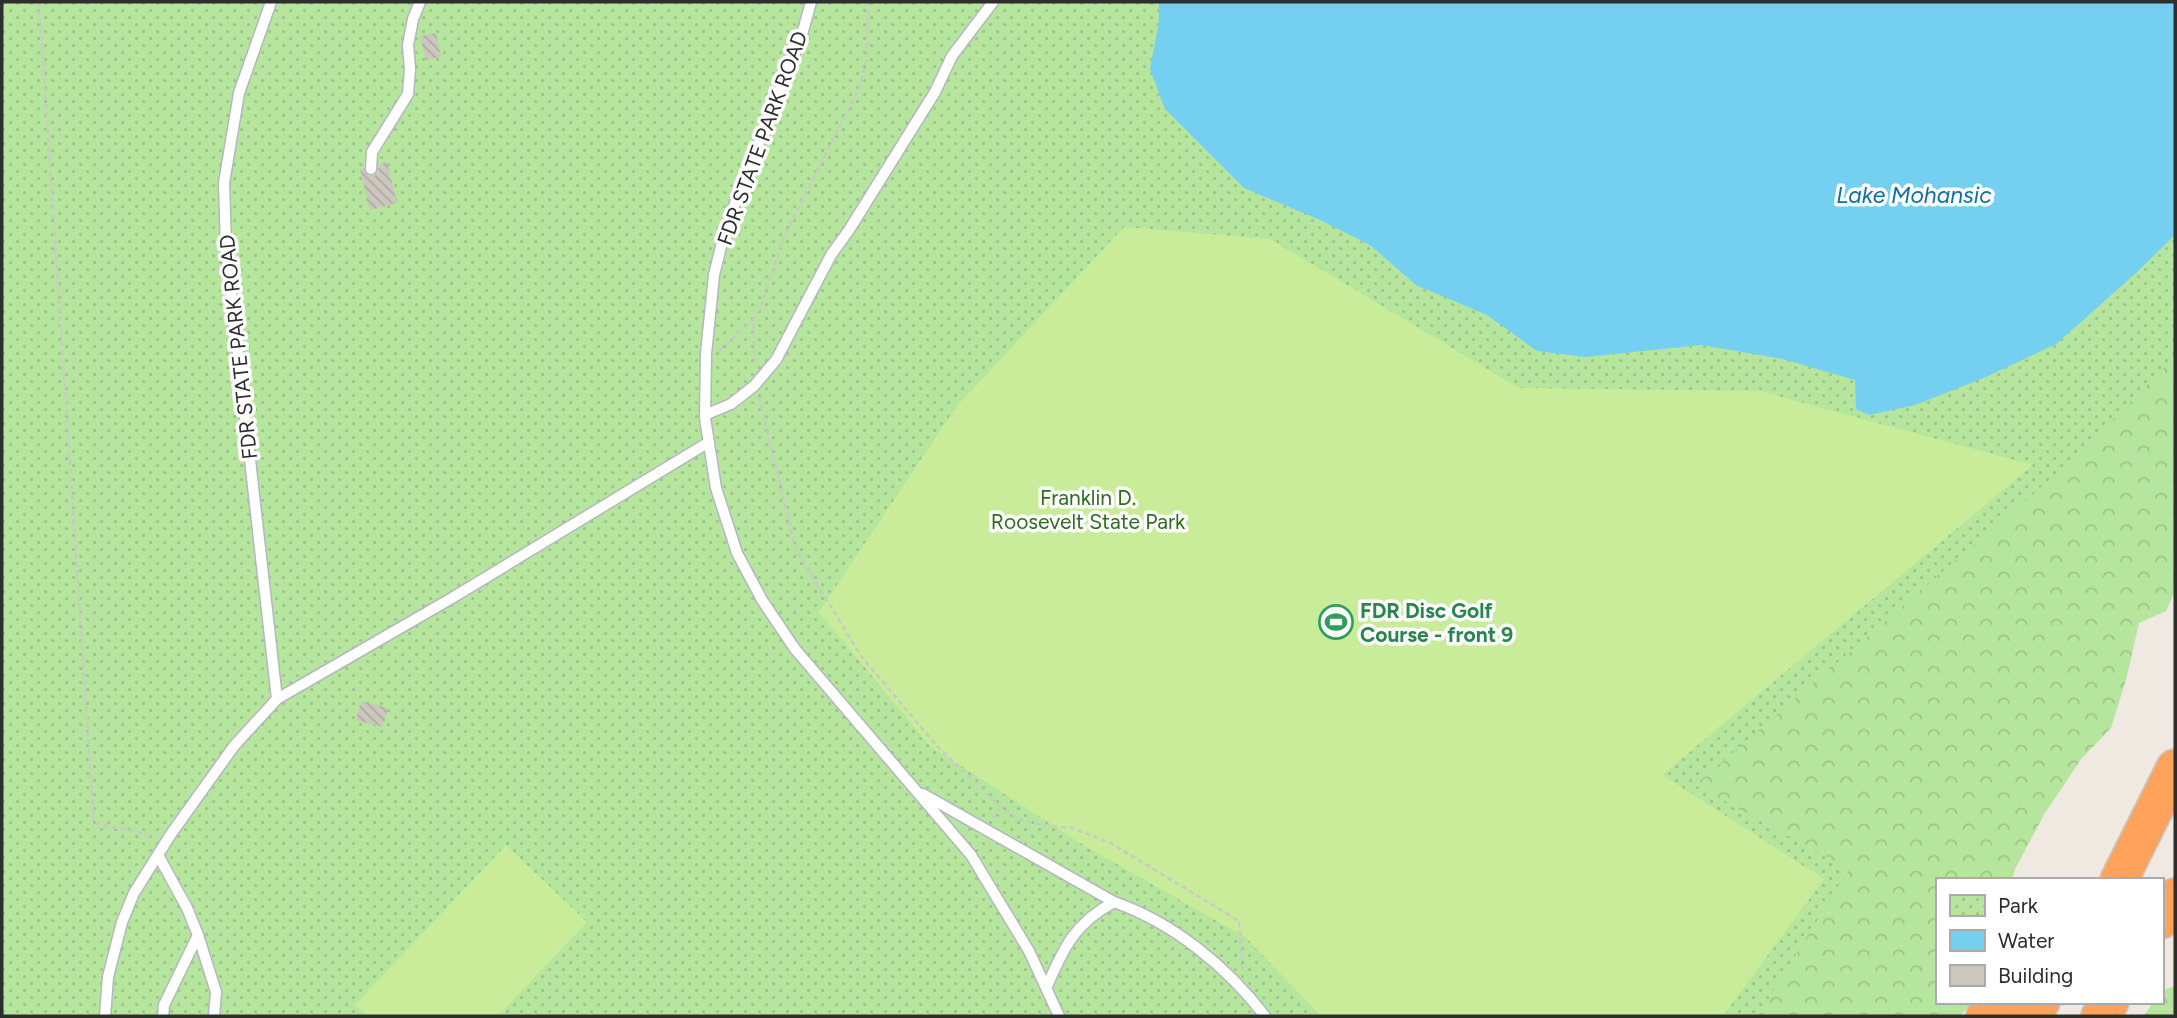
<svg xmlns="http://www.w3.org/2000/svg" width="2177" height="1018" font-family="Figtree,sans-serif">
<defs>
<pattern id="forest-crowns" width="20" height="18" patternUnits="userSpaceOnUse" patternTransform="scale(1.75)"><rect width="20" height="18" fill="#b6e59e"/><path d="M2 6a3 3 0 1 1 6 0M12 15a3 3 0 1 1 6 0" fill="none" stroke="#9dc588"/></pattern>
<pattern id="park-dots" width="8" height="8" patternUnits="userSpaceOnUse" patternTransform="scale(1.75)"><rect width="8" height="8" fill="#b6e59e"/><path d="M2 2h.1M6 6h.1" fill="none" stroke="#9dc588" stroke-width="1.8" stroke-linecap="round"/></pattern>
<pattern id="building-back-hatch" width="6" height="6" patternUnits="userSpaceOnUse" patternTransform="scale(1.75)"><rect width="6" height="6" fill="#cbc7bf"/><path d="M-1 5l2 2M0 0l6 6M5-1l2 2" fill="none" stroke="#afaba4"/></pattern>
</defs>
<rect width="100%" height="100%" fill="#efe9e1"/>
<path fill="url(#forest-crowns)" d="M2175 235V591L2166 611 2139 623 2126 680 2111 728 2082 758 2045 813 2015 869 2012 880H1937V1002H1973L1960 1016H1456Z
M2175 986V1016H2144L2153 1002H2161V991Z"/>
<path fill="url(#park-dots)" d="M2 2H2175V357L2070 462 1695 785 1849 869 1758 1016H2Z"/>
<path fill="#c9ec9a" d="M1124 227 1270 239 1519 388 1760 391 2033 465 1662 775 1824 879 1723 1016H1321L1245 937 1085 846 930 746 819 612 956 407Z
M506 845 587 922 498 1016H367L355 1005Z"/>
<path fill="#75cff0" d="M1159 2H2175V235L2136 273 2056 344 1986 377 1915 405 1869 415 1856 409 1855 380 1783 359 1701 345 1585 357 1537 351 1487 315 1416 285 1370 245 1320 220 1244 188 1165 109 1150 69 1159 21Z"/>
<path fill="url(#building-back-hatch)" d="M436 33 441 57 426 60 420 36Z
M387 162 397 203 370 210 360 169 364 168 368 176H374L378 172 379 164Z
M361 701 388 708 383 727 356 720Z"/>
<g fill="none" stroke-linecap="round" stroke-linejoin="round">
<g stroke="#b4b7c1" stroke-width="13">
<path id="lane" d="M271 2 239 93 224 183 226 247 277 699
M811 2 803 31 726 226 714 275 706 354 705 418 716 488 737 553 762 600 795 649 971 855 1029 951 1059 1016
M371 169 372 152 408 94 410 69 408 45 413 19 420 2
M705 415 731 404 754 386 776 360 831 255 849 230 935 92 952 56 993 2
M923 794 1114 902C1174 923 1227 967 1265 1016
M158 855 187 908 198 935 164 1005 163 1016
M198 935 216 992 214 1016
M1047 986C1064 947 1075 923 1114 902
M105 1016 108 977 122 922 134 893 171 834 234 746 277 699 452 598 709 442"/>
</g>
<g stroke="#c9c9c9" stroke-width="40">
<path id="highway" d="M2119 880 2175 768
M2161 920 2175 897
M1985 1016 1999 1002
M2032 1016 2041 1002
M2100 1016 2110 1002"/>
</g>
<path stroke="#c9c9c9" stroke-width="2.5" stroke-dasharray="5 3.5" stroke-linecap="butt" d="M39 2 94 823 141 833 152 838
M719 351 753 320
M755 363 753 320 761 306 784 236 859 88 867 60 868 2
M759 397 796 550 861 656 936 745 1000 806 1018 819 1042 825 1072 828 1109 842 1239 921 1243 971
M993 818 1000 806"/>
<use href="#lane" stroke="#fff" stroke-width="10"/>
<use href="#highway" stroke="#ffa35c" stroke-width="37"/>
</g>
<defs>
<g id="stadium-ring" transform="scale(1.75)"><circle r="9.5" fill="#fff" stroke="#2e9e5b" stroke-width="1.5"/><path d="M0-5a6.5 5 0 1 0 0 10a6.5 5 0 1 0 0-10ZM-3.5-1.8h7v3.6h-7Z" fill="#2e9e5b"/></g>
</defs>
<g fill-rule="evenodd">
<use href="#stadium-ring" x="1336" y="622"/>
</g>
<g text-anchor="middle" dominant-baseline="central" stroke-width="7" stroke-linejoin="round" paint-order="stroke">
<g font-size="21" fill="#2e2e2e" stroke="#fff">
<text transform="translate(762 138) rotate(-70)">FDR STATE PARK ROAD</text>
<text transform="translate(238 347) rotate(-96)">FDR STATE PARK ROAD</text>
</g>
<g font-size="21" fill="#2c6e1b" stroke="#fff">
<text x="1088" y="497">Franklin D.<tspan x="1088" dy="24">Roosevelt State Park</tspan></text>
</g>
<g font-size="21" font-weight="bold" fill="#27864d" stroke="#fff" text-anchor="start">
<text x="1360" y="610">FDR Disc Golf<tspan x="1360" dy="24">Course - front 9</tspan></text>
</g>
<g font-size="23" font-style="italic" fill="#0d6fa3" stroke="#fff">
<text x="1914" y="195">Lake Mohansic</text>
</g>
</g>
<rect width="2177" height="1018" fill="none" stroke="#2e2e2e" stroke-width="7"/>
<rect x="1936" y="878" width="228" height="126" fill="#ffffff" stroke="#ababab" stroke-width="2"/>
<rect x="1950" y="895" width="35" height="21" fill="url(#park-dots)" stroke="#ababab" stroke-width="2"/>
<text x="1998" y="913" font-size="21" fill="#2e2e2e">Park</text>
<rect x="1950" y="930" width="35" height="21" fill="#75cff0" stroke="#ababab" stroke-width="2"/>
<text x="1998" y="948" font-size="21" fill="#2e2e2e">Water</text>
<rect x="1950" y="965" width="35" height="21" fill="#cbc7bf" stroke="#ababab" stroke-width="2"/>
<text x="1998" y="983" font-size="21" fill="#2e2e2e">Building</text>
</svg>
